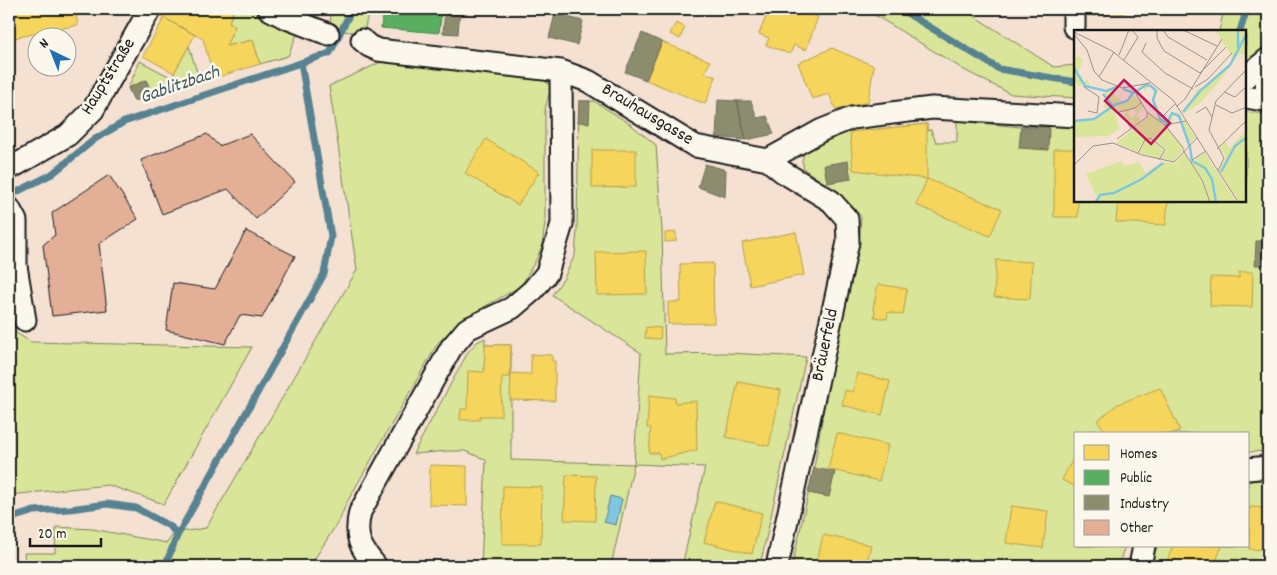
<svg xmlns="http://www.w3.org/2000/svg" width="1277" height="575" font-family="Dekko,sans-serif">
<rect width="100%" height="100%" fill="#f4e1d2"/>
<filter id="ink" filterUnits="userSpaceOnUse"><feTurbulence type="fractalNoise" baseFrequency=".02" numOctaves="2"/><feDisplacementMap in="SourceGraphic" scale="10" xChannelSelector="R" yChannelSelector="G"/><feConvolveMatrix kernelMatrix="1 2 1 2 8 2 1 2 1" color-interpolation-filters="sRGB"/></filter>
<g filter="url(#ink)">
<path fill="#d9e598" stroke="#7a805a" d="M234 9H249L298 32 288 56 260 64 253 40 226 46 235 26 229 22Z
M331 9H369L364 32 358 33 330 29Z
M865 9H963L1054 67 1076 65V98L1011 94 966 71Z
M1224 9H1268V45L1246 66V31H1219Z
M189 46 200 82 153 96 146 80 128 88 140 61 174 79V73Z
M390 58 542 78 551 87 545 109V223L542 246 536 260 521 286 461 320 438 343 346 504 340 519 310 566H26L24 553H55L56 527 92 529 167 543 174 533 206 528 357 270 329 86Z
M579 101H594L630 124 656 145 662 230 665 354 726 353 806 357 760 566H682L705 467 634 464 611 566 481 565 486 460 465 451H448L413 454 468 352 477 342 485 338V345H511V460L634 464 641 353 552 295 564 278 575 255 577 230Z
M1246 112 1268 114V451L1248 452V434H1076V546H1125L1118 566H792L814 468 833 352 859 247 861 217C846 195 824 184 804 169L802 160 805 151 835 134 927 124V130H931L936 142H957V121L1021 127 1076 126V201H1246Z
M9 322 11 330 31 342 252 347 164 504 108 485 9 495Z
M1258 480H1268V566H1151L1157 546H1248V481Z"/>
<path fill="#7fc6e0" stroke="#578292" d="M610 496 622 499 616 525 604 522Z"/>
<path fill="#f6d55c" stroke="#b59e49" d="M9 9H75L78 25 9 39Z
M163 9H234L229 22 235 26 226 46 253 40 260 64 214 78 203 39 159 15Z
M769 9H795L818 17 806 50 794 45 790 54 766 45 769 38 759 34Z
M1091 9H1125V13L1092 16Z
M164 18 195 35 174 73 143 56Z
M676 23 685 27 680 39 670 34Z
M662 42 710 61 705 73 716 77 705 104 646 80Z
M832 48 874 66 868 102 836 110 829 94 812 99 798 63Z
M927 124V179L853 170 850 132Z
M486 139 539 172 518 205 465 173Z
M1054 149H1076V201H1078V217H1054Z
M592 150H636V187L592 188Z
M927 179 1002 209 990 236 916 205Z
M1118 201H1168L1166 225 1116 222Z
M676 232V241L665 242V233Z
M796 232 804 275 750 286 742 243Z
M646 251 647 294 597 295 596 252Z
M996 260 1032 262 1030 299 994 297Z
M713 263 714 323 668 324V302H681L680 264Z
M1239 272H1253L1252 307 1210 306 1211 277 1239 278Z
M878 284 907 289 903 315 888 312 887 319 874 317 875 310 873 309Z
M646 327 661 328 660 339 645 338Z
M485 345H511L510 377H502L501 416H480V420H460L461 409H467L468 371 484 372Z
M531 354 552 355V361H555V401L510 400 511 373 531 374Z
M857 373 890 381 882 415 842 405 845 390 853 392Z
M738 382 781 390 769 446 726 437Z
M1160 388 1180 430 1171 434H1108L1097 421 1118 404Z
M649 395 675 398 676 403 696 401 697 450 660 459 659 453H649L651 428H647Z
M837 433 888 445 879 481 828 469Z
M1076 453V487L1062 480Z
M430 465 467 466V506L429 505Z
M566 475 596 476 595 521 564 520Z
M503 486 542 487 541 544H502Z
M715 501 762 513 752 554 704 542Z
M1011 506 1048 511 1043 548 1006 543Z
M1250 507 1268 508V550L1249 549Z
M823 535 871 545 866 566H816Z
M1173 546H1222L1214 566 1208 564 1207 566H1165Z"/>
<path fill="#5aae61" stroke="#47824c" d="M383 9H442L439 33 381 28Z"/>
<path fill="#8c8c6e" stroke="#6a6a55" d="M445 9H460L458 34 443 33Z
M555 14 583 21 577 45 549 38Z
M642 33 662 42 646 80 625 72Z
M146 80 153 96 134 101 128 88Z
M718 100 737 101 746 140 716 137Z
M579 101H590L589 123 578 122Z
M737 101H751L757 118 767 116 774 134 746 140Z
M1021 127H1049L1048 150 1019 148Z
M848 161 851 179 827 183 824 165Z
M705 164 726 170 725 197 698 187Z
M1256 241H1268V265H1255Z
M814 468 835 472 829 497 808 493Z"/>
<g fill="none" stroke-linecap="round" stroke-linejoin="round">
<path stroke="#578292" stroke-width="7" d="M900 9 999 69 1076 82
M1240 31 1247 9
M9 196 52 174 95 139 124 122 330 53 352 9
M9 519 34 511 70 509 107 504 136 508 171 527 177 536 165 566
M177 536 324 274 331 236 301 63"/>
</g>
<path fill="#e3af97" stroke="#1c1c1c" d="M207 134 219 146 250 134 295 182 256 219 228 189 162 214 141 160Z
M109 175 138 219 99 244 107 310 52 316 43 245 55 235 52 213Z
M246 231 295 256 262 318 240 315 225 344 166 330 173 283 215 289Z"/>
<g fill="none" stroke-linecap="round" stroke-linejoin="round">
<g stroke="#1c1c1c" stroke-width="25">
<path id="street" d="M269 9 284 17 328 34
M1074 9V27
M362 40 369 46 378 50 561 71 588 81 695 146 768 160 822 130 852 118 932 108 1076 116
M1246 77 1268 59
M1246 97 1268 101
M1266 100 1267 61
M768 160 783 172 831 201 847 219 848 242 777 566
M9 169 68 135 93 110 150 9
M9 208 16 221V266L25 320
M1248 469 1268 467
M376 566C360 548 354 537 360 512L451 348 467 329 512 308 533 290 547 273 562 224 561 71
M1140 566 1144 546"/>
</g>
<use href="#street" stroke="#fbf7ec" stroke-width="21"/>
</g>
</g>
<g text-anchor="middle" dominant-baseline="central" stroke-width="5" stroke-linejoin="round" paint-order="stroke">
<g font-size="18" fill="#1c1c1c" stroke="#fbf7ec">
<text transform="translate(109 77) rotate(-58)">Hauptstraße</text>
<text transform="translate(647 115) rotate(31)">Brauhausgasse</text>
<text transform="translate(826 345) rotate(-78)">Bräuerfeld</text>
</g>
<g font-size="19" font-style="italic" fill="#3f5861" stroke="#fbf7ec">
<text transform="translate(180 86) rotate(-19)">Gablitzbach</text>
</g>
</g>
<g transform="translate(1074 30)">
<rect width="172" height="172" fill="#f4e1d2"/>
<path d="M136 0H172V24H165L145 52 125 74 109 84 123 60 137 53 160 29 143 3ZM5 26 9 30 4 43 9 53 13 49 16 56 9 53 5 57 0 50V29ZM69 54 85 58 80 70 85 78 86 88 93 92 96 84 104 82 109 91 100 85 96 93 87 91 78 69 81 60 75 56 70 62V57L61 62ZM38 57 42 58 40 64 48 71 40 74 30 64ZM59 65 67 71 60 78 41 82 45 99 34 106 0 107V90L20 89 33 79 29 77 33 71 40 76 54 72ZM68 73 69 78 63 85 67 90 57 97 55 94 60 90 53 91 49 87 52 83 50 80H57L54 84 58 88 62 84 60 79ZM74 83 90 94 110 118 100 131 87 128 93 121 79 107 71 109 63 122 42 113 73 88ZM112 92 121 108 115 114 107 93ZM172 100V172H165L145 141 152 126 144 118 151 111 156 118ZM77 108 91 122 84 129 65 123 71 111ZM110 123 126 148 134 170 127 147 117 132 131 123 162 172H18L23 167 12 144 48 131 50 136 65 132 71 143 88 132 99 133 111 141 101 133Z" fill="#d9e598"/>
<path fill="none" stroke="#7fc6e0" stroke-width="2.5" d="M164 18V0M0 38 11 56 32 61 43 57M49 59 60 63 72 55 77 56 82 61 79 70 86 89 93 93 98 83 105 86 116 117 118 131 131 138 138 149 142 172M40 75 53 71 59 63M109 82 126 61 156 35 173 3M0 91 20 89 39 76 29 64M147 142 161 116 173 107M22 172 26 165 40 163 68 149 89 133"/>
<path fill="none" stroke="#9e9289" stroke-width="1" d="M83 0V8L90 21 126 43 152 17M89 0 94 7 133 30M109 0 143 16M0 2 38 21 99 70 164 172M0 4 13 20 20 41 28 50 48 58 76 53M72 13 68 22 91 43 119 59M45 25 55 0M50 30 64 7 58 0M25 47 40 22M9 56 25 67 23 83 14 81M121 57 134 49 158 23M150 62 161 67 173 56M62 64 73 82 91 95 110 119M142 75 158 83 173 77M103 76 111 69 148 9M122 83 132 77 138 87M88 87 101 74M91 95 112 91M57 98 45 82 61 78 68 72M43 109 73 87V82M143 119 173 90M109 120 128 150 136 172M64 123 71 110 77 108 91 120 85 130M118 130 132 121M0 135 19 116 39 113 68 125 100 132 123 108M144 141 150 128 135 100 142 71 173 39"/>
<path fill="#c2185b" fill-opacity="0.15" stroke="#c2185b" stroke-width="2.5" d="M50 50 96 93 77 114 31 71Z"/>
<rect width="172" height="172" fill="none" stroke="#1c1c1c" stroke-width="2.5"/>
</g>
<rect width="1277" height="575" fill="none" stroke="#fbf7ec" stroke-width="30"/>
<rect x="15" y="15" width="1247" height="545" fill="none" stroke="#1c1c1c" stroke-width="2" filter="url(#ink)"/>
<rect x="1074" y="432" width="175" height="115" fill="#fbf7ec" stroke="#a29f99"/>
<rect x="1084" y="445" width="25" height="15" fill="#f6d55c" stroke="#a29f99"/>
<text x="1120" y="458" font-size="15" fill="#1c1c1c">Homes</text>
<rect x="1084" y="470" width="25" height="15" fill="#5aae61" stroke="#a29f99"/>
<text x="1120" y="482" font-size="15" fill="#1c1c1c">Public</text>
<rect x="1084" y="495" width="25" height="15" fill="#8c8c6e" stroke="#a29f99"/>
<text x="1120" y="508" font-size="15" fill="#1c1c1c">Industry</text>
<rect x="1084" y="520" width="25" height="15" fill="#e3af97" stroke="#a29f99"/>
<text x="1120" y="532" font-size="15" fill="#1c1c1c">Other</text>
<g transform="translate(52 52) rotate(317)"><circle r="24" fill="#fbf7ec" stroke="#a29f99"/>
<path d="M0-4L9 19L0 12L-9 19Z" fill="#1f6fb2"/>
<text y="-8" font-size="14" font-weight="bold" text-anchor="middle" fill="#1c1c1c">N</text>
</g>
<path d="M30 538v8h71v-8" fill="none" stroke="#1c1c1c" stroke-width="2.5"/>
<text x="38" y="538" font-size="15" fill="#1c1c1c" stroke="#fbf7ec" stroke-width="4" paint-order="stroke">20 m</text>
</svg>
